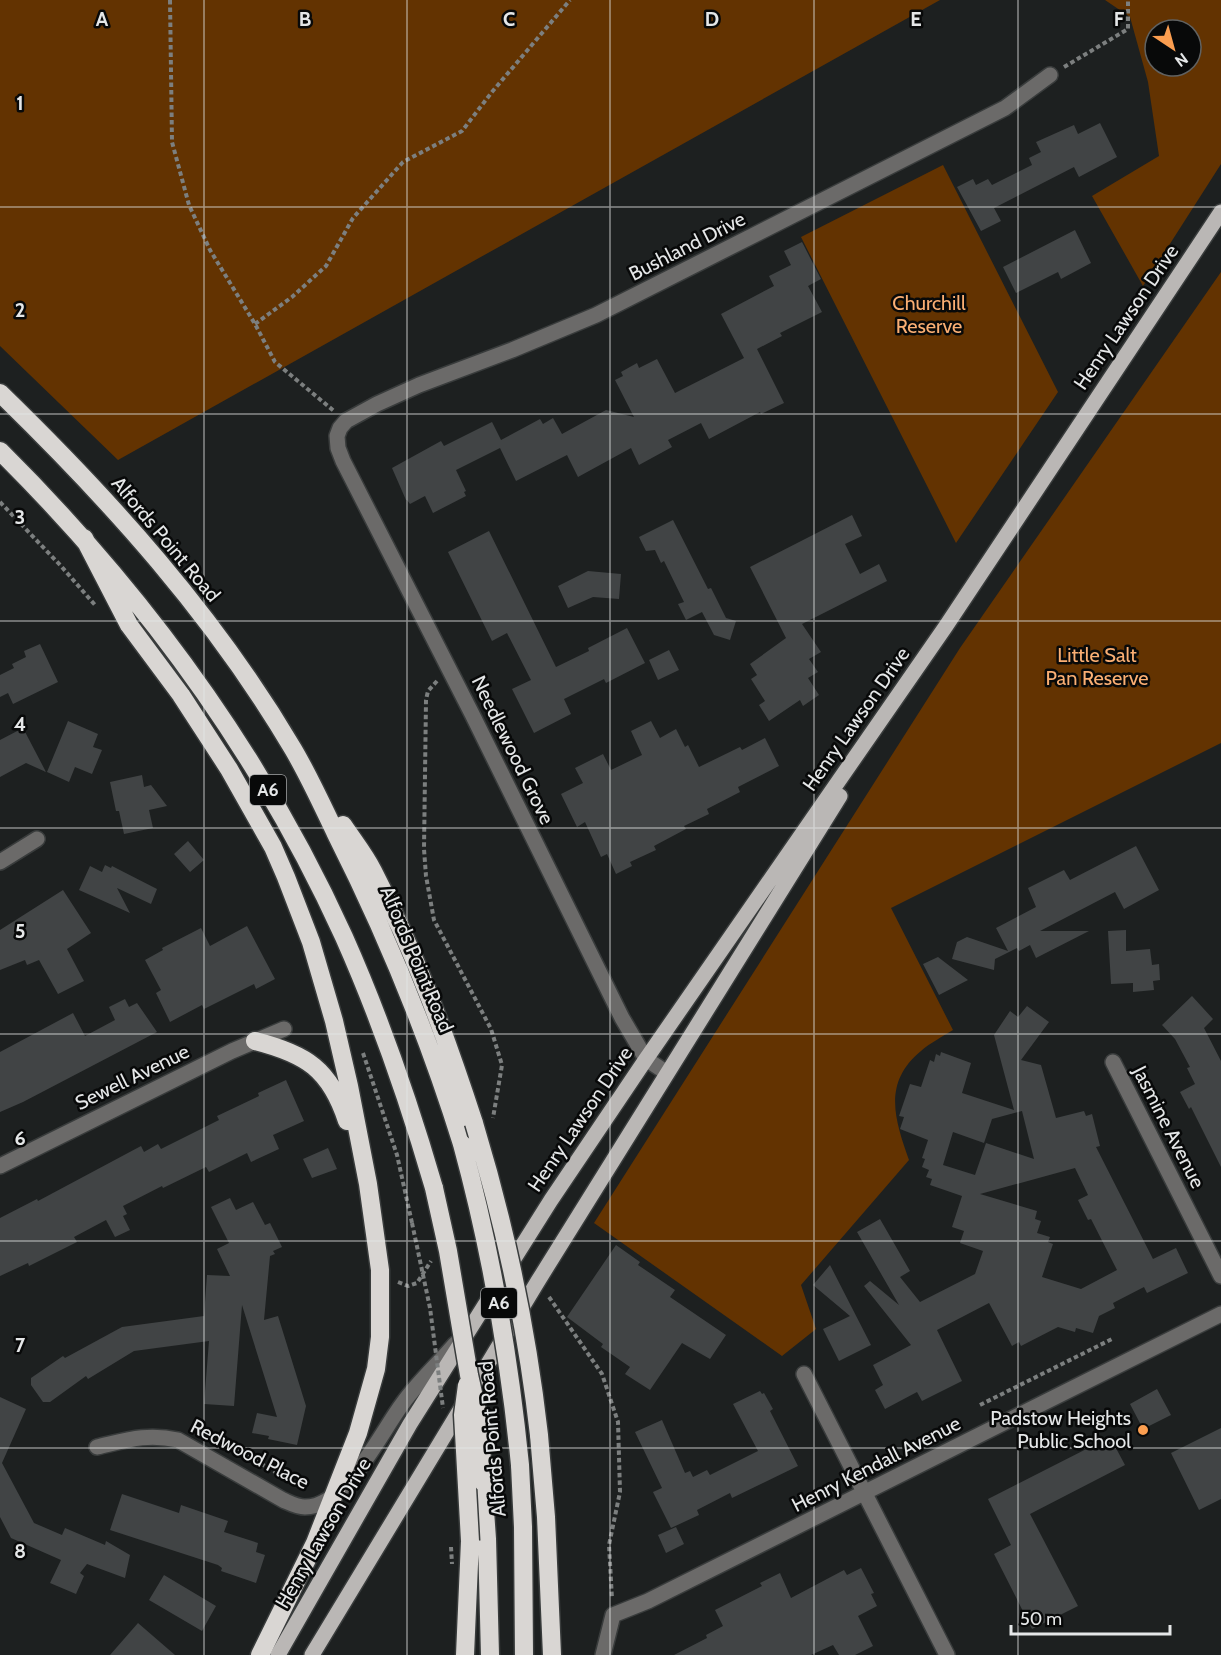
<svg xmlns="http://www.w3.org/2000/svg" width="1221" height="1655" font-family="Cabin,sans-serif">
<rect width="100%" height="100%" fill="#1d2020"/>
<path fill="#633301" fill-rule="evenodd" d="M0 0H940L118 460 0 346Z
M1105 0H1221V164L1143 286 1092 196 1159 156 1148 82 1130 17ZM1155 30H1191V66H1155Z
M943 165 1058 392 956 543 801 237Z
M1221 272V743L891 908 953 1030C942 1037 930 1043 921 1051 882 1083 895 1120 909 1160L801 1285 816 1329 782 1356 594 1223 960 648Z"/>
<path fill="#414445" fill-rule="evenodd" d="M1100 123 1117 157 1079 177 1074 167 994 208 1001 221 981 231 957 187 973 179 976 185 988 179 992 185 1032 165 1029 158 1041 152 1036 142 1074 125 1078 134Z
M1075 230 1091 263 1061 279 1058 272 1016 293 1003 267Z
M802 242 821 279 808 286 822 312 780 333 782 336 757 349 784 403 761 414 760 412 709 439 701 423 668 440 672 447 639 465 631 448 578 477 567 455 516 481 500 448 456 470 466 491 464 492 466 496 433 513 425 496 410 504 407 500H406L392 468 441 441 444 446 492 422 501 440 540 419 543 424 553 418 562 434 606 410 634 417 615 380 623 376 621 372 637 363 639 368 657 359 675 393 744 358 721 314 774 286 769 276 791 265 784 251Z
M852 515 862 536 845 544 860 574 879 564 887 581 802 624 821 652 809 659 818 672 808 678 819 695 803 706 800 700 769 721 759 705 765 701 751 679 757 675 750 664 786 638 750 567Z
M673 520 708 589 711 588 726 618 736 621 730 640 714 635 702 612 686 620 678 604 684 602 664 561 661 563 655 550 646 551 639 537Z
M489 531 556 667 589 651 588 648 627 628 645 663 606 683 604 679 564 699 571 714 534 733 512 689 531 680 507 633 492 641 448 552Z
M588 571 621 574 619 599 593 597 568 608 558 586Z
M40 644 58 682 13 704 8 693 0 697V675L14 668 12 664 26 657 24 651Z
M669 650 679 670 658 680 649 660Z
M68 721 98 734 93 747 102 750 92 774 75 767 69 782 47 772Z
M651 721 660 738 676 729 685 747 688 745 699 767 740 747 742 750 765 738 779 766 738 787 740 792 707 809 709 814 684 826 686 829 654 846 656 850 630 862 632 866 616 874 607 854 601 857 585 822 577 827 561 794 583 783 575 768 603 754 611 770 642 755 631 731Z
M23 728 46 772 26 763 0 777V740Z
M142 775 144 787 151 785 167 806 149 810 153 828 124 834 119 811H116L110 782Z
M188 841 204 860 190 872 174 854Z
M1136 846 1159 890 1124 909 1115 892 1040 931H1089L1036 958 1030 945 1019 951 1017 948 995 959 994 970 952 959 957 942 967 937 1008 951 996 928 1036 907 1028 888 1064 870 1070 880Z
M105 865 111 868 112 866 157 889 151 904 117 888 130 913 79 890 90 866 102 872Z
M63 890 91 933 67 949 84 981 58 994 39 960 27 965 25 960 0 970V930Z
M247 926 275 979 256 989 254 984 204 1009 202 1005 170 1022 156 993 161 990 145 960 163 950 162 948 201 928 210 946Z
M1126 930V951L1150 949 1152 965 1159 964 1160 980 1153 981 1154 990 1133 992V983L1111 984 1108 931Z
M938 957 968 980 939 995 923 964Z
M1192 996 1213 1019 1204 1028 1221 1061V1167L1191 1107 1189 1109 1180 1092 1195 1084 1187 1068 1190 1067 1175 1039 1162 1025Z
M125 999 129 1007 137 1003 157 1032 23 1102 0 1112V1052L73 1013 85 1036 115 1020 109 1007Z
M1027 1006 1049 1022 1021 1060 1041 1065 1056 1118 1084 1111 1086 1116 1092 1114 1100 1146 1096 1147 1153 1259 1176 1248 1188 1273 1147 1293 1144 1287 1113 1303 1115 1308 1099 1316 1093 1333 1076 1328 1075 1332 1058 1327 1021 1346 1019 1342 1012 1346 989 1303 937 1330 962 1381 922 1401 917 1392 885 1409 875 1390 883 1385 873 1365 911 1345 864 1286 870 1281 899 1305 857 1232 880 1219 910 1271 900 1277 920 1302 975 1274 983 1251 960 1243 964 1231 952 1227 962 1196 930 1185 932 1179 926 1177 929 1170 922 1167 925 1159 922 1158 928 1140 900 1129 904 1117 899 1116 910 1084 921 1087 930 1060 934 1062 936 1054 940 1056 941 1052 971 1063 962 1093 1014 1110 994 1035 1010 1011 1018 1017ZM1022 1111 1034 1159 986 1143 975 1175 943 1165 953 1132 984 1143 992 1119ZM1075 1168 1088 1195 1078 1200 1088 1220 1091 1219 1117 1270 1081 1289 1042 1277 1053 1244 1048 1242 1050 1237 1037 1233 1041 1221 1035 1219 1037 1211 980 1194Z
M286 1080 304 1121 273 1135 279 1149 251 1162 247 1153 209 1172 206 1167 163 1188 162 1186 123 1206 127 1214 123 1216 130 1230 115 1237 106 1220 74 1237 77 1242 29 1266 28 1263 0 1276V1218L37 1199 38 1201 141 1146 144 1152 158 1144 161 1149 219 1120 217 1116 259 1096 258 1093Z
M328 1148 337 1169 312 1178 303 1159Z
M230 1198 236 1210 253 1202 265 1225 270 1223 282 1247 273 1251 275 1254 270 1256 264 1320 278 1316 306 1406 297 1445 268 1439 269 1436 252 1433 257 1413 277 1417 242 1305 234 1406 204 1404 209 1341 134 1351 88 1379 86 1376 50 1402H43L31 1385V1378L63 1356 65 1358 122 1327 204 1316 207 1275 230 1276 217 1249 229 1243 211 1207Z
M616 1245 640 1262 638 1265 675 1290 670 1297 726 1335 710 1359 682 1343 650 1390 625 1374 630 1367 601 1347 603 1344 567 1317Z
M830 1265 871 1345 839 1361 823 1329 850 1316 813 1285Z
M1157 1389 1171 1415 1143 1429 1130 1404Z
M760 1391 762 1394 764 1393 773 1409 770 1411 798 1466 732 1498 730 1493 697 1510 699 1515 671 1528 653 1492 662 1488 635 1432 662 1420 685 1473 690 1471 693 1477 707 1470 710 1475 758 1451 733 1404Z
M0 1397 26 1409 2 1463 34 1523 62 1535 65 1528 105 1545 106 1541 130 1555 125 1578 87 1564 80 1573 84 1576 76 1594 50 1583 61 1560 11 1538 0 1517Z
M1221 1428V1499L1199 1510 1171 1453Z
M1110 1437 1125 1465 1030 1514 1078 1606 1032 1629 994 1554 1011 1545 988 1499Z
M122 1494 179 1513 181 1505 228 1521 224 1532 258 1543 256 1552 265 1555 256 1583 221 1571 222 1568 218 1565 110 1530Z
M676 1527 684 1544 666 1553 658 1535Z
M861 1568 874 1593 871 1594 877 1606 858 1616 873 1646 855 1655H839L833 1645 811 1655H674L707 1638 706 1635 723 1626 715 1610 762 1586 760 1583 780 1573 791 1598 844 1570 847 1575Z
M164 1575 216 1606 202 1631 149 1600Z
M138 1623 175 1655H110Z"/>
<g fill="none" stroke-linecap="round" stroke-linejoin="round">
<g stroke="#393c3c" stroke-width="18">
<path id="minor" d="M0 862 37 839
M1113 1062 1221 1276
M667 1073 646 1059 622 1018 472 714 343 461 338 448 337 436 340 428 346 421 377 404 419 385 512 350 596 315 1005 108 1050 75
M0 1166 232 1051 284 1029
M804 1374 947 1655
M97 1447C127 1440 147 1433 178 1440L283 1500C290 1503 297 1507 305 1507 346 1507 381 1432 403 1403 418 1382 438 1364 455 1344
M603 1655 613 1615 648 1601 1221 1314"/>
</g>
<g stroke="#393c3c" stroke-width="18">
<path id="major" d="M278 1655 410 1424 551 1200 646 1059 946 626 1221 212
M312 1655 538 1281 840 796"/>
</g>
<g stroke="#393c3c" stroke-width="21">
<path id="highway" d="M0 393C111 501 214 615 293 749 309 776 322 805 336 834 387 935 428 1035 462 1144
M0 451C142 592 261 754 344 937 380 1018 409 1102 434 1188
M84 538 129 625 181 695 229 769 273 847 286 877 311 942 334 1021 349 1086 368 1184 380 1270V1337L376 1369 358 1433 315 1543 260 1655
M343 825C353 840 365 855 373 871 415 952 446 1037 474 1123
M255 1041C306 1054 330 1069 347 1121
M539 1435 546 1517 552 1655
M520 1465 523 1527 524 1655
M483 1482 487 1539 490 1655
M465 1655 470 1541"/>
</g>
<path stroke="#7c7f7f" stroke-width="4" stroke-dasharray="4.5 3" stroke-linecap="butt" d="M170 0 172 142 189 205 210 250 255 324 275 362 334 411
M1064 67 1128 29V0
M255 324 292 297 326 266 353 218 403 162 462 131 492 92 570 0
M0 502 61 566 95 605
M437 681 428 691 426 700 424 849 426 876 434 920 491 1029 502 1065 493 1118
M363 1053 397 1155 412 1223
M398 1282 408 1286 417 1283 431 1261
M549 1297 602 1374 618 1422 620 1492 609 1545 612 1599
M980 1405 1114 1338
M228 1445 300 1486"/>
<use href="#minor" stroke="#6b6a69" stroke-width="15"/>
<use href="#major" stroke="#bab7b5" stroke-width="15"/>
<use href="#highway" stroke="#d9d6d3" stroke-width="18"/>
<g stroke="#393c3c" stroke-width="21" stroke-linecap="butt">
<path id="highway-bridge" d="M474 1123C505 1225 527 1329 539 1435
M462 1144C491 1250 509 1355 520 1465
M434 1188 448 1251 469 1375 480 1424 483 1482
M467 1385 463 1415 470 1541"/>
</g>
<path stroke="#7c7f7f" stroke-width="4" stroke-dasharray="4.5 3" stroke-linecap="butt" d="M412 1223 430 1308 443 1408
M451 1547 452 1564"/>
<use href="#highway-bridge" stroke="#d9d6d3" stroke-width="18"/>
</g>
<path fill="none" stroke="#e5e7e8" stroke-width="1.5" stroke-opacity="0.55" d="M204 0V1655M407 0V1655M610 0V1655M814 0V1655M1018 0V1655M0 207H1221M0 414H1221M0 621H1221M0 828H1221M0 1034H1221M0 1241H1221M0 1448H1221"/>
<circle fill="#fb9e50" stroke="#080909" stroke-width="2" cx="1143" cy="1430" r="6"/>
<g text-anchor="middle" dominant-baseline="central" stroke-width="5" stroke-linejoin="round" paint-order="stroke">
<g fill="#080909" stroke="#a3a4a5" stroke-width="1.5">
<rect x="250" y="775" width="36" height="30" rx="4.5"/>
<rect x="481" y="1288" width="36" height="30" rx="4.5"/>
</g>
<g font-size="18" font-weight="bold" fill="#e5e7e8">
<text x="268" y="790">A6</text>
<text x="499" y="1303">A6</text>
</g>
<g font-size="20" fill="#e5e7e8" stroke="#080909">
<text transform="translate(687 246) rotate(-27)">Bushland Drive</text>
<text transform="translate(1126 317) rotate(-56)">Henry Lawson Drive</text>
<text transform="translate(166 539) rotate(50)">Alfords Point Road</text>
<text transform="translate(856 719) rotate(-55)">Henry Lawson Drive</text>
<text transform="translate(513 750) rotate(64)">Needlewood Grove</text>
<text transform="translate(417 959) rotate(67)">Alfords Point Road</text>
<text transform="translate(132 1077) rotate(-26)">Sewell Avenue</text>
<text transform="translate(580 1119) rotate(-56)">Henry Lawson Drive</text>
<text transform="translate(1169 1127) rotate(63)">Jasmine Avenue</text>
<text transform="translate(492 1439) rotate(-95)">Alfords Point Road</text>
<text transform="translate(250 1454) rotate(27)">Redwood Place</text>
<text transform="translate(876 1464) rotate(-27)">Henry Kendall Avenue</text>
<text transform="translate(323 1533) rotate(-60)">Henry Lawson Drive</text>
</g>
<g font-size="20" fill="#fbaf73" stroke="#080909">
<text x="929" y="303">Churchill<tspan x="929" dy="23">Reserve</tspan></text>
<text x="1097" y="655">Little Salt<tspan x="1097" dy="23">Pan Reserve</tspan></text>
</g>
<g font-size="20" fill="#e5e7e8" stroke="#080909" text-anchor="end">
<text x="1131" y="1418">Padstow Heights<tspan x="1131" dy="23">Public School</tspan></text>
</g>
</g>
<g font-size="20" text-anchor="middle" font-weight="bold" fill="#e5e7e8" stroke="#080909" stroke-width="5" stroke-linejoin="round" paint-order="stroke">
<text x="102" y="26">A</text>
<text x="305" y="26">B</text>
<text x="509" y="26">C</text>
<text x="712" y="26">D</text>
<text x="916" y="26">E</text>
<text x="1119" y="26">F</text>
<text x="20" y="110">1</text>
<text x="20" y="317">2</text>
<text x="20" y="524">3</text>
<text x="20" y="731">4</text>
<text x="20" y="938">5</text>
<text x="20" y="1145">6</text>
<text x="20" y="1352">7</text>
<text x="20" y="1558">8</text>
</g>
<g transform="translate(1173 48) rotate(144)"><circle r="28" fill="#080909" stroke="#606262" stroke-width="1.5"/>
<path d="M0-4.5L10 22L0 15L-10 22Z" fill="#fb9e50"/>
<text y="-9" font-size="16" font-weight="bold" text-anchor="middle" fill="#e5e7e8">N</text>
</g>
<path d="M1011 1625v9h159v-9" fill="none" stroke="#e5e7e8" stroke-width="3"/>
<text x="1020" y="1625" font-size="18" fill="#e5e7e8" stroke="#080909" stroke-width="4.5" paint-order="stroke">50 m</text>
</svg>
